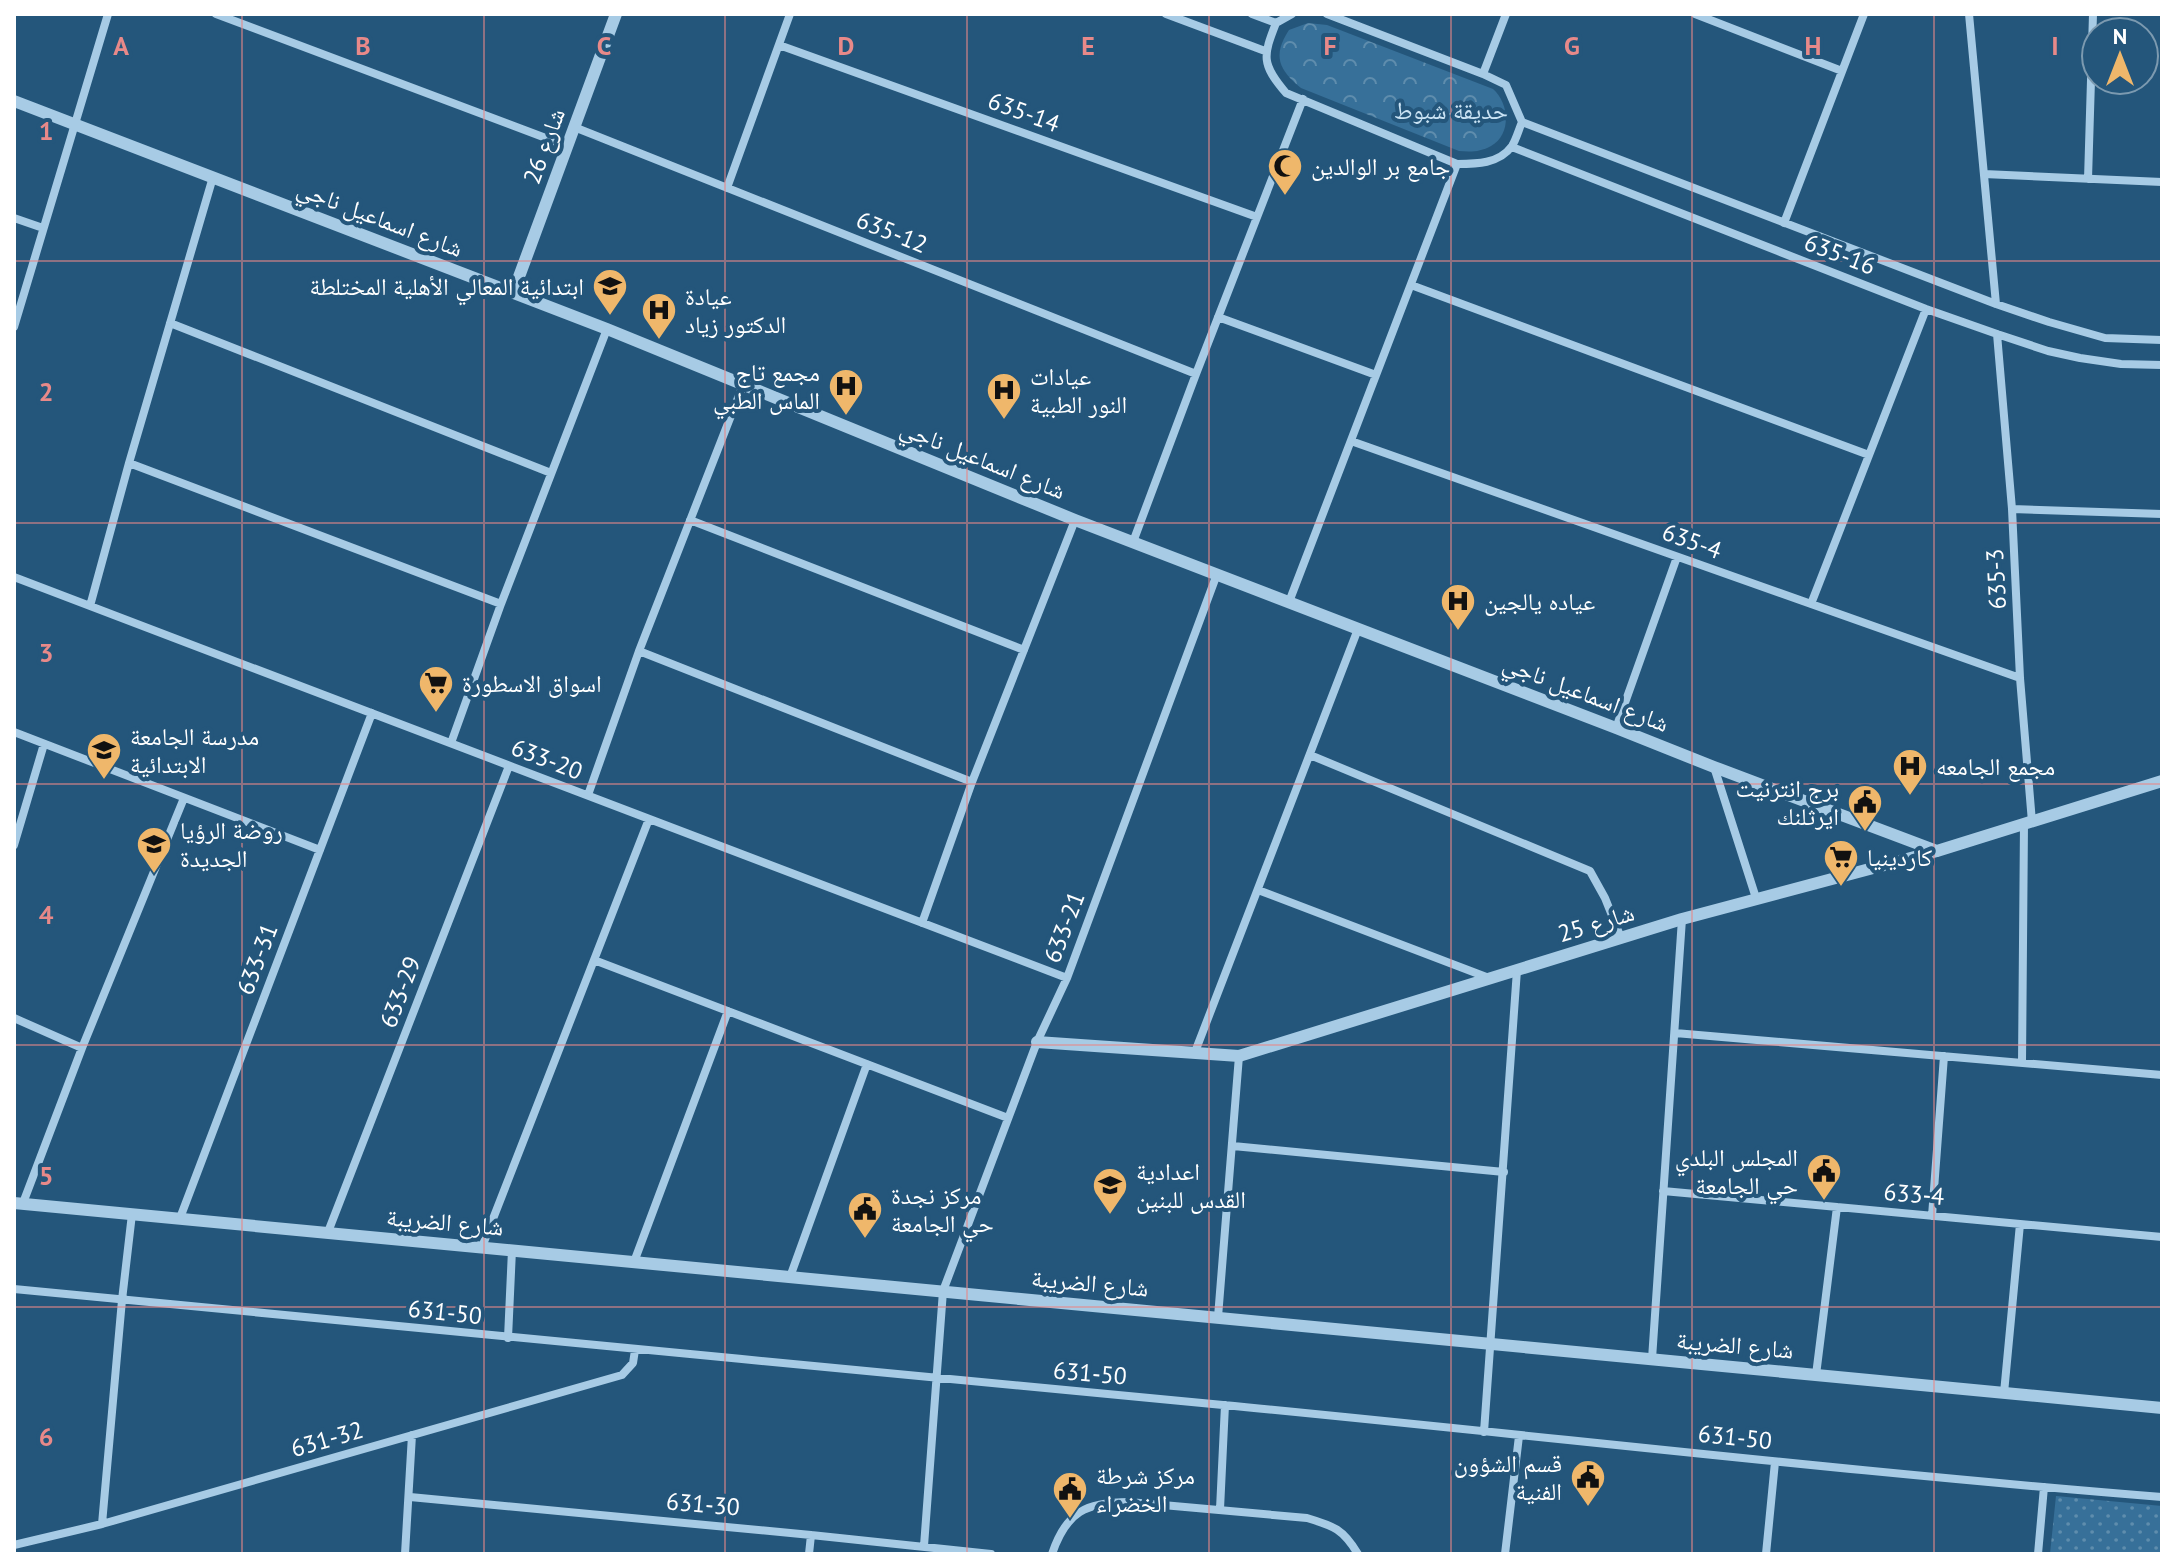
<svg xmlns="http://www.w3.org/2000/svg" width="2176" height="1568" font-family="'PT Sans','Noto Naskh Arabic',sans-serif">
<defs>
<pattern id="grass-dots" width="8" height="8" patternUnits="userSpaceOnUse" patternTransform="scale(2)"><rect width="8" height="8" fill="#377099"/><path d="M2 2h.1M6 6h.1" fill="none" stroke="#5f8dad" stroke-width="1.8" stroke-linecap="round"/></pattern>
<pattern id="forest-crowns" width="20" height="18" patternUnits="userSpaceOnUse" patternTransform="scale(2)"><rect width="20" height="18" fill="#377099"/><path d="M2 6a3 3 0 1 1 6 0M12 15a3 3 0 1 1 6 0" fill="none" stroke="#5f8dad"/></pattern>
</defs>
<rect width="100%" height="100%" fill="#24567b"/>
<path fill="url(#grass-dots)" d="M2056 1496 2162 1506V1554H2050Z"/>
<path fill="url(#forest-crowns)" d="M1308 23 1327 25 1493 89C1509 103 1512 134 1491 146 1480 152 1471 152 1459 151L1301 88C1279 70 1272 56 1289 30Z"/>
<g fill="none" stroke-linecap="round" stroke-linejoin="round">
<path stroke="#a7cbe5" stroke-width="8" d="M216 14 567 146
M1166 14 1265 51
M1252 14 1276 23
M1292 14 1276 23C1263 56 1261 64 1286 93L1457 164C1476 164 1499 164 1512 146 1516 140 1519 129 1522 122L1506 85 1483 74 1327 14
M1695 14 1842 71
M1969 14 1996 304
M779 45 1257 217
M1483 74 1506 14
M1522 122 1996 304 2049 322 2105 338 2162 340
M574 127 1196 374
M1512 147 1926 309 1997 334 2048 351 2080 358 2121 364 2162 365
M1984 174 2162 182
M2088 179 2093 14
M727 188 790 14
M14 218 43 228
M1784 223 1864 14
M1411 285 1869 455
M1218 317 1376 375
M170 323 551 473
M14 327 108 14
M1997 334 2012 509 2020 678 2032 822
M1351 441 2020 678
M129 463 501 604
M2012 509 2162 514
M690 520 1024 650
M1133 542 1196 374 1303 99
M14 577 1067 978
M1289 602 1457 164
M1811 604 1926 309
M90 606 129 463 213 177
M639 651 972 782
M1616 728 1677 557
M14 732 320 850
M451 743 501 604 607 329
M1310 755 1590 871 1605 898 1621 938
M1714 767 1756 898
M588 795 639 651 743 385
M14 845 44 744
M1258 890 1489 978
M922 923 972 782 1075 520
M594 960 1008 1118
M14 1018 82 1048
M1675 1033 2162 1075
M1195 1052 1358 629
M2022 1063 2024 823
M1233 1146 1504 1172
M1663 1191 2162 1237
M23 1203 82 1048 184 798
M1932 1216 1944 1056
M180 1218 372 713
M328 1232 509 766
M482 1247 649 819
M634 1262 728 1011
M790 1277 867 1064
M14 1289C417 1329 820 1366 1223 1405 1536 1435 1848 1472 2162 1497
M1218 1317 1239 1056
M508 1338 512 1250
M1652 1359 1682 919
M1816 1375 1837 1207
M2004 1393 2020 1224
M1484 1432 1517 970
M410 1497 811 1535 991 1554
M1220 1509 1225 1405
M102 1524 122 1300 132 1214
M14 1545 102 1524 622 1375 633 1363 635 1350
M924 1546 943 1291 1037 1042 1067 978 1217 574
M405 1554 412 1435
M809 1554 811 1535
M1052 1554C1066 1512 1086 1502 1129 1502L1307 1518C1334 1526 1343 1529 1358 1554
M1505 1554 1519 1436
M1766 1554 1775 1462
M2038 1554 2044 1487"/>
<path stroke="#a7cbe5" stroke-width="12" d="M14 101 607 329 1075 520 1616 728 1714 767 1937 851
M513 293 616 14
M1037 1042 1239 1056 1682 919 1937 851 2162 781
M14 1203 2162 1408"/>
</g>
<path fill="none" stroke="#e88989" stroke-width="2" stroke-opacity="0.55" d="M242 14V1554M484 14V1554M725 14V1554M967 14V1554M1209 14V1554M1451 14V1554M1692 14V1554M1934 14V1554M14 261H2162M14 523H2162M14 784H2162M14 1045H2162M14 1307H2162"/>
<defs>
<g id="mosque-pin" transform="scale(1.8)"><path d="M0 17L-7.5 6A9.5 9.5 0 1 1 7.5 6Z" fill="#efb76b" stroke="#24567b"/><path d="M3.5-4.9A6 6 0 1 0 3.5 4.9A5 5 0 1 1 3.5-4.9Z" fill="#111"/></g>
<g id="school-pin" transform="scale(1.8)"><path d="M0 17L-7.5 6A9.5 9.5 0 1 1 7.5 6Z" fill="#efb76b" stroke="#24567b"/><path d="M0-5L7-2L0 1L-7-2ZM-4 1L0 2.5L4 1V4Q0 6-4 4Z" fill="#111"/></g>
<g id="hospital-pin" transform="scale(1.8)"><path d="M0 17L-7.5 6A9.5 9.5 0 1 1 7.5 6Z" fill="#efb76b" stroke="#24567b"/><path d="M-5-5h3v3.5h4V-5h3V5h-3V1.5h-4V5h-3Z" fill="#111"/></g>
<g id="supermarket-pin" transform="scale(1.8)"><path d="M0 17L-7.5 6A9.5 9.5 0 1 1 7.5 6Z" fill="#efb76b" stroke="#24567b"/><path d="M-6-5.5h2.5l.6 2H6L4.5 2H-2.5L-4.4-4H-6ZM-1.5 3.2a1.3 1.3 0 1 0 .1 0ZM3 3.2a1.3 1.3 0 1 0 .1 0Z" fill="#111"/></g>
<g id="university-pin" transform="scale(1.8)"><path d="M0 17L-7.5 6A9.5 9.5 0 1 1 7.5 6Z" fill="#efb76b" stroke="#24567b"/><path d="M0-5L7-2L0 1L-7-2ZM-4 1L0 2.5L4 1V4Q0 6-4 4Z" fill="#111"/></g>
<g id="civic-pin" transform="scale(1.8)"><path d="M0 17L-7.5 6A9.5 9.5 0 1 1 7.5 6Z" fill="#efb76b" stroke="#24567b"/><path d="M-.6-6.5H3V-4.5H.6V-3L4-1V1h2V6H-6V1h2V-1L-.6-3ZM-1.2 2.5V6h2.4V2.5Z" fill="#111"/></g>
</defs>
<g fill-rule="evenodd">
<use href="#mosque-pin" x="1285" y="166"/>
<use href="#school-pin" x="610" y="286"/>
<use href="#hospital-pin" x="659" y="310"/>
<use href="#hospital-pin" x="846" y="386"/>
<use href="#hospital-pin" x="1004" y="390"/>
<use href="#hospital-pin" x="1458" y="601"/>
<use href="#supermarket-pin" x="436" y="683"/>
<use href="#university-pin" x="104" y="750"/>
<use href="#hospital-pin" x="1910" y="766"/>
<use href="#civic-pin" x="1865" y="802"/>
<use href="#school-pin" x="154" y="844"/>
<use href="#supermarket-pin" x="1841" y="857"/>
<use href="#civic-pin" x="1824" y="1171"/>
<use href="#school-pin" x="1110" y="1185"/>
<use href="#civic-pin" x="865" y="1209"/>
<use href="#civic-pin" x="1588" y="1477"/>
<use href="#civic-pin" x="1070" y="1489"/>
</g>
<g text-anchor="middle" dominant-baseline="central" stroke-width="8" stroke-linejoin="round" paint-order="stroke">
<g font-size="24" fill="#cae3f4" stroke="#24567b">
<text x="1451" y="110">حديقة شبوط</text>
</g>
<g font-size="24" fill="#fff" stroke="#24567b">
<text transform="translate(1024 112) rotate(20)">635-14</text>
<text transform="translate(544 146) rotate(-70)">شارع 26</text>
<text transform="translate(380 218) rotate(21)">شارع اسماعيل ناجي</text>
<text transform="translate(892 232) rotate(22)">635-12</text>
<text transform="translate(1840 254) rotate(21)">635-16</text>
<text transform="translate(983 459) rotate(22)">شارع اسماعيل ناجي</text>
<text transform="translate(1692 541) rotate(20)">635-4</text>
<text transform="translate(1996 579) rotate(-93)">635-3</text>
<text transform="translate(1586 693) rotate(21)">شارع اسماعيل ناجي</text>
<text transform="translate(547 759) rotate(21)">633-20</text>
<text transform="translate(1596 923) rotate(-17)">شارع 25</text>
<text transform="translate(1064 927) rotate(-69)">633-21</text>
<text transform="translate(257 959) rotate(-69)">633-31</text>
<text transform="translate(400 992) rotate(-69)">633-29</text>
<text transform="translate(1914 1194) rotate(5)">633-4</text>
<text transform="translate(445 1222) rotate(5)">شارع الضريبة</text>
<text transform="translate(1090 1283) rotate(5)">شارع الضريبة</text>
<text transform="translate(445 1312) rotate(6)">631-50</text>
<text transform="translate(1735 1345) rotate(5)">شارع الضريبة</text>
<text transform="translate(1090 1373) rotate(5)">631-50</text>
<text transform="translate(1735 1437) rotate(6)">631-50</text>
<text transform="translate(327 1439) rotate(-16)">631-32</text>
<text transform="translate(703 1504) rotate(5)">631-30</text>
</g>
<g font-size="24" fill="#fff" stroke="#24567b" text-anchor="start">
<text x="1311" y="166">جامع بر الوالدين</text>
<text x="584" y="286" text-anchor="end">ابتدائية المعالي الأهلية المختلطة</text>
<text x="685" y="296">عيادة<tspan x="685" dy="28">الدكتور زياد</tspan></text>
<text x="820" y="372" text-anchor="end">مجمع تاج<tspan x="820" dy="28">الماس الطبي</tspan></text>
<text x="1030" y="376">عيادات<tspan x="1030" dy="28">النور الطبية</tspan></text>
<text x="1484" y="601">عياده يالجين</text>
<text x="462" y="683">اسواق الاسطورة</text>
<text x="130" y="736">مدرسة الجامعة<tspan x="130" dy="28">الابتدائية</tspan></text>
<text x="1936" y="766">مجمع الجامعه</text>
<text x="1839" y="788" text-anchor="end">برج انترنيت<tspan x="1839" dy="28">ايرثلنك</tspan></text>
<text x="180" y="830">روضة الرؤيا<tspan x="180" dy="28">الجديدة</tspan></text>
<text x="1867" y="857">كاردينيا</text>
<text x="1798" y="1157" text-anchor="end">المجلس البلدي<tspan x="1798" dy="28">حي الجامعة</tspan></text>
<text x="1136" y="1171">اعدادية<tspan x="1136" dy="28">القدس للبنين</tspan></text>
<text x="891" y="1195">مركز نجدة<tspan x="891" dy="28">حي الجامعة</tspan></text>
<text x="1562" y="1463" text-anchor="end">قسم الشؤون<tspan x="1562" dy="28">الفنية</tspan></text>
<text x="1096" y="1475">مركز شرطة<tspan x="1096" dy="28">الخضراء</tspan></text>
</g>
</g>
<g font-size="26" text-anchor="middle" font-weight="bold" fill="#e88989" stroke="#24567b" stroke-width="8" stroke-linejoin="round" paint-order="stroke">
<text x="121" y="55">A</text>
<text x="363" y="55">B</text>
<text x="604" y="55">C</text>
<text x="846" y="55">D</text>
<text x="1088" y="55">E</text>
<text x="1330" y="55">F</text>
<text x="1572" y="55">G</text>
<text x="1813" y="55">H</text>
<text x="2055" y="55">I</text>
<text x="46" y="140">1</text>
<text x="46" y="401">2</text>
<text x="46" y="662">3</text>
<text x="46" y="924">4</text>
<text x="46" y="1185">5</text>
<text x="46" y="1446">6</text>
</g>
<rect width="2176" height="1568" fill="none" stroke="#ffffff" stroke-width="32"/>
<g transform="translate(2120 56)"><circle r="38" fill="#24567b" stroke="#7c9ab0" stroke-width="2"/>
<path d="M0-6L14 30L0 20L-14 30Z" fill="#efb76b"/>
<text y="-12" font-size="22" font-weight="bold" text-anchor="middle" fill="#ffffff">N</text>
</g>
</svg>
